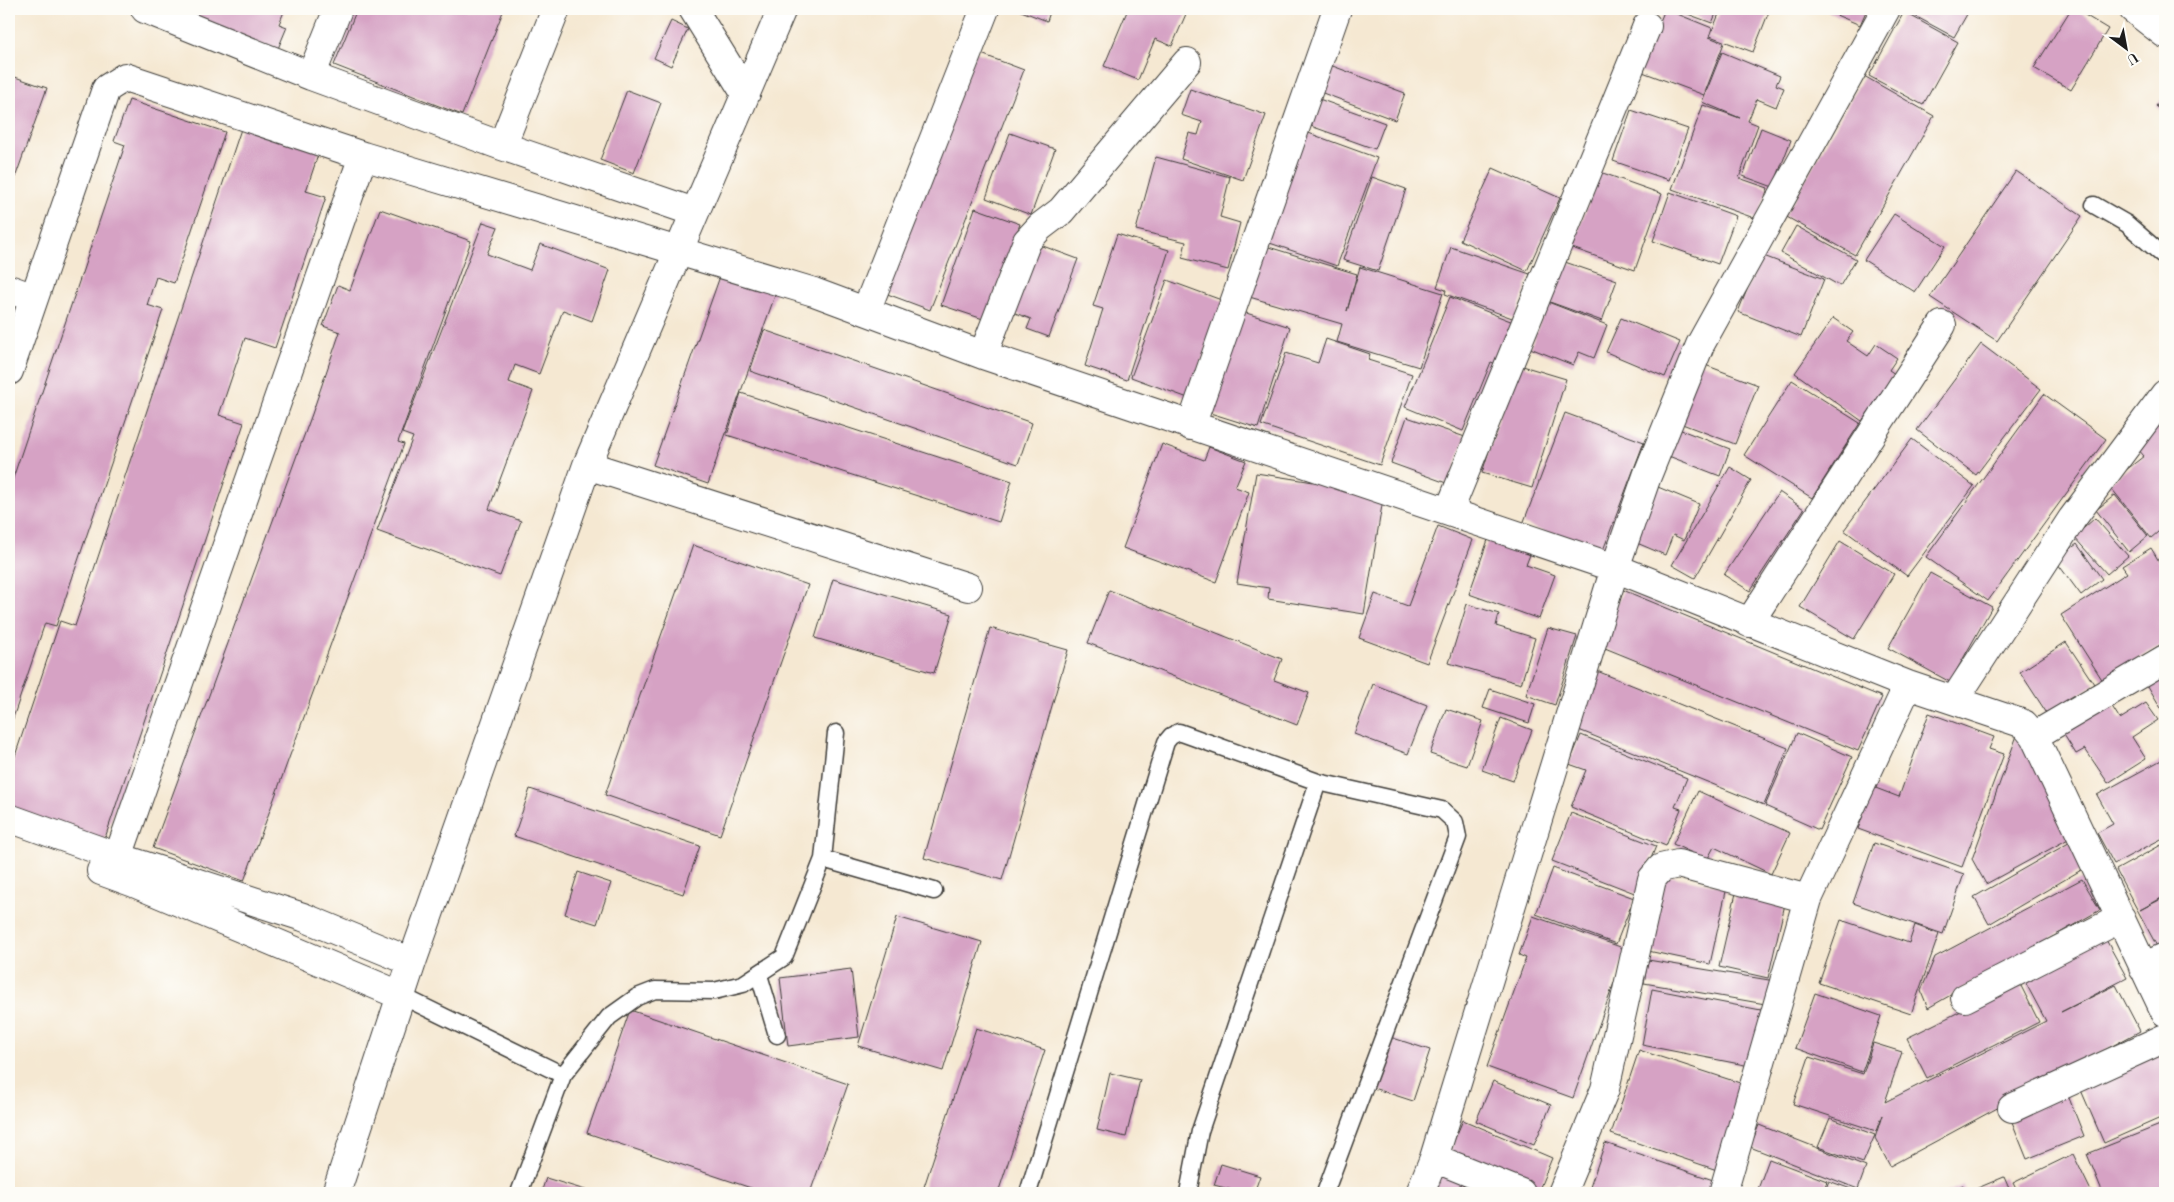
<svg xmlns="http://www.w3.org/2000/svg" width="2174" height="1202" font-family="'Old Standard TT',serif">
<rect width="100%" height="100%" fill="#fdfcf7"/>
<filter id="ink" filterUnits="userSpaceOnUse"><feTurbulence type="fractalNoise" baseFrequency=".02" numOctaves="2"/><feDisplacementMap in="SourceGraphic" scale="10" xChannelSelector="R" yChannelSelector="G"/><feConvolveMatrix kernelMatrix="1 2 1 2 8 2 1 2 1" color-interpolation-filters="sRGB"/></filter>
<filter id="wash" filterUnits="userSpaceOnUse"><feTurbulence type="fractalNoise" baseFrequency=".0096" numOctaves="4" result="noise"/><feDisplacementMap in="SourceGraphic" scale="20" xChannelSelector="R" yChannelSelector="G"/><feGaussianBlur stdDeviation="1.12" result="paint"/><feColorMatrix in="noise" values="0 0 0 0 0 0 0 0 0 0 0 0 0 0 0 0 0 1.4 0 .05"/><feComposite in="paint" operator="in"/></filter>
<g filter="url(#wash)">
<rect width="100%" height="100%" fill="#f5e8d2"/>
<g id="blocks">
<path fill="#d6a2c4" d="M171 9H285L279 24 287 27 277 51Z
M357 9H504L462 115 334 65Z
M1016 9H1051L1047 21Z
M1128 9H1174L1186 14 1172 46 1155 39 1138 80 1104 66Z
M1665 9 1712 28 1709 37 1724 43 1704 95 1640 71Z
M1674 9H1718L1712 23Z
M1721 9H1770L1753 52 1710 36Z
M1822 9H1867L1860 25Z
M1902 9H1970L1954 37Z
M2071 9H2075L2108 29 2071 90 2034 68Z
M1904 12 1958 42 1923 105 1869 76Z
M671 21 688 29 671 66 654 58Z
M976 52 1024 70 930 310 882 292Z
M1722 52 1780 76 1776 85 1784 88 1776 107 1757 99 1748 121 1758 125 1739 178 1768 188 1757 219 1672 189 1703 105 1740 118 1702 102Z
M1330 65 1405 93 1395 120 1320 92Z
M9 75 47 88 9 195Z
M1864 76 1934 116 1855 255 1785 216Z
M1190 89 1266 115 1243 180 1181 159 1189 133 1198 135 1202 122 1181 115Z
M627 90 661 103 634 173 600 160Z
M2165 95V113L2156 106Z
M1319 99 1385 123 1375 149 1308 125Z
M129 100 225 132 174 283 156 277 147 305 163 310 56 626 45 623 9 730V490L125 145 114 141Z
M1631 110 1688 129 1669 180 1613 161Z
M243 123 320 149 306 191 326 197 275 348 245 338 219 415 244 423 103 844 9 812V774L60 621 75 626Z
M1761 128 1791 140 1773 187 1743 176Z
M1303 131 1377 158 1337 266 1258 239Z
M1010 133 1055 149 1031 215 986 198Z
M1156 157 1230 177 1220 217 1240 223 1228 270 1182 258 1186 242 1136 230Z
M1493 168 1560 198 1527 271 1460 240Z
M2016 171 2082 216 1997 341 1930 297Z
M1600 172 1662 194 1635 270 1572 248Z
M1372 177 1406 189 1378 271 1343 260Z
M1670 192 1736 216 1718 264 1653 241Z
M975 208 1020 224 986 320 941 305Z
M380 209 471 241 398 442 404 444 244 881 153 848 312 414 340 332 323 326 338 285 350 290Z
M1894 214 1945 246 1915 292 1864 260Z
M483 222 498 227 487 254 530 270 540 244 610 270 592 321 563 310 539 374 515 365 509 382 533 391 489 509 521 521 500 576 377 531 413 437 402 433Z
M1796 226 1856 259 1840 286 1781 253Z
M1117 234 1169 250 1127 380 1085 366 1103 309 1093 306Z
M1032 242 1078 259 1049 337 1027 329 1031 319 1007 310Z
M1262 245 1357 274 1347 311 1360 267 1443 293 1419 367 1337 342 1342 324 1246 296Z
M1451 247 1530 274 1515 319 1445 294 1446 290 1437 287Z
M1761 255 1824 279 1801 337 1738 312Z
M1562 261 1617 280 1602 321 1547 301Z
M723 268 778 287 708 484 653 465Z
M1167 280 1224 301 1188 398 1131 377Z
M1450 297 1513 322 1496 364 1491 362 1463 431 1405 407Z
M1548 302 1607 325 1594 358 1579 352 1573 365 1530 348Z
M1240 311 1290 327 1258 428 1207 412Z
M1621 318 1680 342 1665 377 1606 352Z
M1833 318 1853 332 1846 341 1868 356 1876 344 1897 358 1889 370 1895 374 1862 421 1795 373Z
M764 330 1032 423 1018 464 750 371Z
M1326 339 1370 354 1368 360 1412 374 1380 465 1261 425 1286 353 1318 363Z
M1981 344 2041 389 1976 475 1917 430Z
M1700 363 1758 385 1735 444 1677 422Z
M1516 364 1566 379 1532 488 1482 473Z
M1792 380 1860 423 1812 498 1744 455Z
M741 393 1012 481 999 522 727 435Z
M2044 394 2106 439 1988 601 1926 557Z
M1565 413 1644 442 1602 553 1523 524Z
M2165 413V526L2151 538 2108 484 2144 456 2131 441Z
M1407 417 1465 437 1449 484 1391 463Z
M1676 428 1730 449 1720 476 1666 455Z
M1912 439 1974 486 1907 576 1844 530Z
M1162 444 1204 460 1209 447 1246 461 1235 487 1249 492 1216 582 1123 548Z
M1730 467 1751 480 1695 578 1672 565Z
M1256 473 1384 493 1364 614 1268 599 1269 588 1237 583Z
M1653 485 1699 504 1684 540 1673 535 1665 555 1630 540Z
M1779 492 1804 509 1750 591 1724 575Z
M2115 495 2148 536 2129 552 2096 510Z
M2095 518 2128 556 2107 574 2074 537Z
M1438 526 1473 540 1427 663 1359 638 1375 594 1408 606Z
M1489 537 1531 552 1526 565 1555 575 1539 619 1469 594Z
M1840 541 1894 574 1854 639 1800 607Z
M2077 544 2102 579 2081 595 2055 560Z
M693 545 808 585 720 835 605 795Z
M2151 548 2163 568 2165 566V642L2103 681 2061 615 2127 573 2122 566Z
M1930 573 1992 607 1950 682 1888 648Z
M833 579 952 614 934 673 815 638Z
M1109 590 1282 659 1274 680 1309 693 1297 725 1088 643Z
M1623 590 1882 697 1858 751 1600 646Z
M1467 604 1499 614 1496 626 1535 638 1521 684 1449 663Z
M990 628 1068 650 1002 880 924 858Z
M1548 628 1577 636 1555 705 1526 695Z
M2066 642 2094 684 2048 715 2020 672Z
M2165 669V715L2145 681Z
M1597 671 1788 748 1764 805 1574 728Z
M1373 684 1427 705 1408 754 1354 734Z
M1490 689 1535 704 1529 723 1483 708Z
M2108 700 2120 719 2146 703 2158 720 2132 737 2146 759 2108 783 2085 749 2076 754 2061 730Z
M1446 709 1483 721 1467 766 1430 754Z
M1929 713 1994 737 1989 749 2004 754 1962 867 1858 829 1873 787 1899 797Z
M1501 718 1532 730 1513 781 1482 770Z
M2019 730 2072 837 1986 884 1972 859Z
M1797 733 1852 757 1819 830 1765 806Z
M1581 735 1687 778 1675 807 1681 809 1666 846 1571 807 1586 770 1569 764Z
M2165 758V837L2114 864 2097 833 2113 824 2097 795Z
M530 789 700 846 683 894 514 836Z
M1698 791 1790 833 1771 874 1714 847 1707 860 1673 844Z
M1571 813 1656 846 1637 894 1552 861Z
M2074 840 2088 866 1989 924 1974 897Z
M1874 843 1964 874 1943 934 1853 903Z
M2161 845 2165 853V896L2140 910 2165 897V950L2160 952 2116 870Z
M1553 868 1634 898 1616 944 1536 914Z
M578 872 611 883 597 924 565 914Z
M1664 875 1727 887 1710 964 1648 951Z
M2082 879 2100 910 1928 1008 1921 991 1935 957Z
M1736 893 1785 904 1768 978 1719 967Z
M1533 916 1626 949 1573 1098 1487 1067 1526 958 1519 955Z
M897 917 982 942 943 1071 858 1046Z
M1841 920 1909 943 1915 925 1939 934 1911 1014 1819 983Z
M2104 936 2127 978 2061 1012 2116 985 2140 1031 1890 1166 1875 1138 1882 1115 1876 1131 1793 1104 1809 1057 1863 1074 1873 1043 1902 1052 1885 1102 2046 1021 2023 978Z
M1648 960 1775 981 1771 1005 1644 983Z
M851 969 859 1037 788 1046 780 978Z
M2019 982 2039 1022 1927 1078 1907 1038Z
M1652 989 1766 1011 1755 1067 1642 1045Z
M1815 993 1881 1016 1862 1072 1795 1048Z
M630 1010 848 1084 810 1193H766L587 1133Z
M976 1028 1045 1050 998 1193H922Z
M1390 1037 1430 1050 1413 1101 1373 1088Z
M2156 1046 2165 1066V1116L2104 1143 2077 1081Z
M1639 1050 1746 1085 1717 1170 1611 1134Z
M1110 1073 1140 1080 1126 1137 1097 1130Z
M1493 1081 1551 1105 1534 1145 1476 1121Z
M2067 1093 2084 1136 2027 1159 2010 1117Z
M1830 1118 1875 1135 1863 1163 1818 1147Z
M1463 1120 1552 1158 1538 1192 1448 1155Z
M2165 1123V1193H2103L2087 1154Z
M1759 1125 1866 1167 1858 1189 1750 1147Z
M1605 1143 1713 1180 1708 1193H1588Z
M2073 1154 2092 1193H2018L2013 1183Z
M1769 1159 1827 1181 1823 1193H1769L1758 1189Z
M1221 1164 1260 1176 1254 1193H1244L1214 1185Z
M1445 1164 1504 1193H1433Z
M2004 1177 2011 1193H1945L1963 1185 1966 1193Z
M546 1178 595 1193H541Z
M1829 1181 1851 1189 1849 1193H1824Z"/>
</g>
</g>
<g filter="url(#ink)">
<use href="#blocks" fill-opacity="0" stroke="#3d3b37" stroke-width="1"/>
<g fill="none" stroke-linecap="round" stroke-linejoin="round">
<g stroke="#3d3b37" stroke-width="19">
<path id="lane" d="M2094 205 2127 224 2165 257
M823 859 934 891
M759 975 777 1035
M402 996 563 1075 609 1017 637 997 655 990 714 991 743 984 784 957 823 859 836 733
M519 1193 563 1075
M1028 1193 1166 742 1171 736 1179 732 1318 782 1442 810 1455 822 1458 837 1325 1193
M1188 1193 1200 1131 1318 782"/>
</g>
<g stroke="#3d3b37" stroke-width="30">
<path id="street" d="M145 9 311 76 502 146 694 212
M693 9 745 93
M2133 9 2165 34
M311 76 338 9
M502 146 556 9
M9 289 34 298
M866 311 985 9
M983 355 1027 241 1040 227 1061 211 1187 62
M9 371 106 89 125 77 363 156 814 292 983 355 1615 568 1908 685 2024 724 2034 736 2165 1012
M1191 426 1337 9
M587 465 968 587
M1449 511 1647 26
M1749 623 1942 325
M1955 699 2072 519 2165 394
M2034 736 2165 659
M9 818 118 857 303 917 412 962
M118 857 363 156
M101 871 134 883 402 996
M2143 967 2165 957
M1965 998 2121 918
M2012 1108 2165 1038
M1434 1158 1521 1193
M336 1193 412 962 587 465 782 9
M1420 1193 1434 1158 1615 568 1647 476 1700 345 1886 9
M1562 1193 1605 1089 1652 879 1661 868 1678 864 1808 899
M1723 1193 1808 899 1908 685"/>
</g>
<use href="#lane" stroke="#fff" stroke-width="16"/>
<use href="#street" stroke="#fff" stroke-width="28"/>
</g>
</g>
<rect width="2174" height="1202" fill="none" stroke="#fdfcf7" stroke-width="30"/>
<g transform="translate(2126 48) rotate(148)" stroke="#fdfcf7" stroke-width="4" paint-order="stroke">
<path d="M0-4L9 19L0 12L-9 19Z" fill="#1c1c1c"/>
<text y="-8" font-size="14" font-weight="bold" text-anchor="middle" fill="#1c1c1c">U</text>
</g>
</svg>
